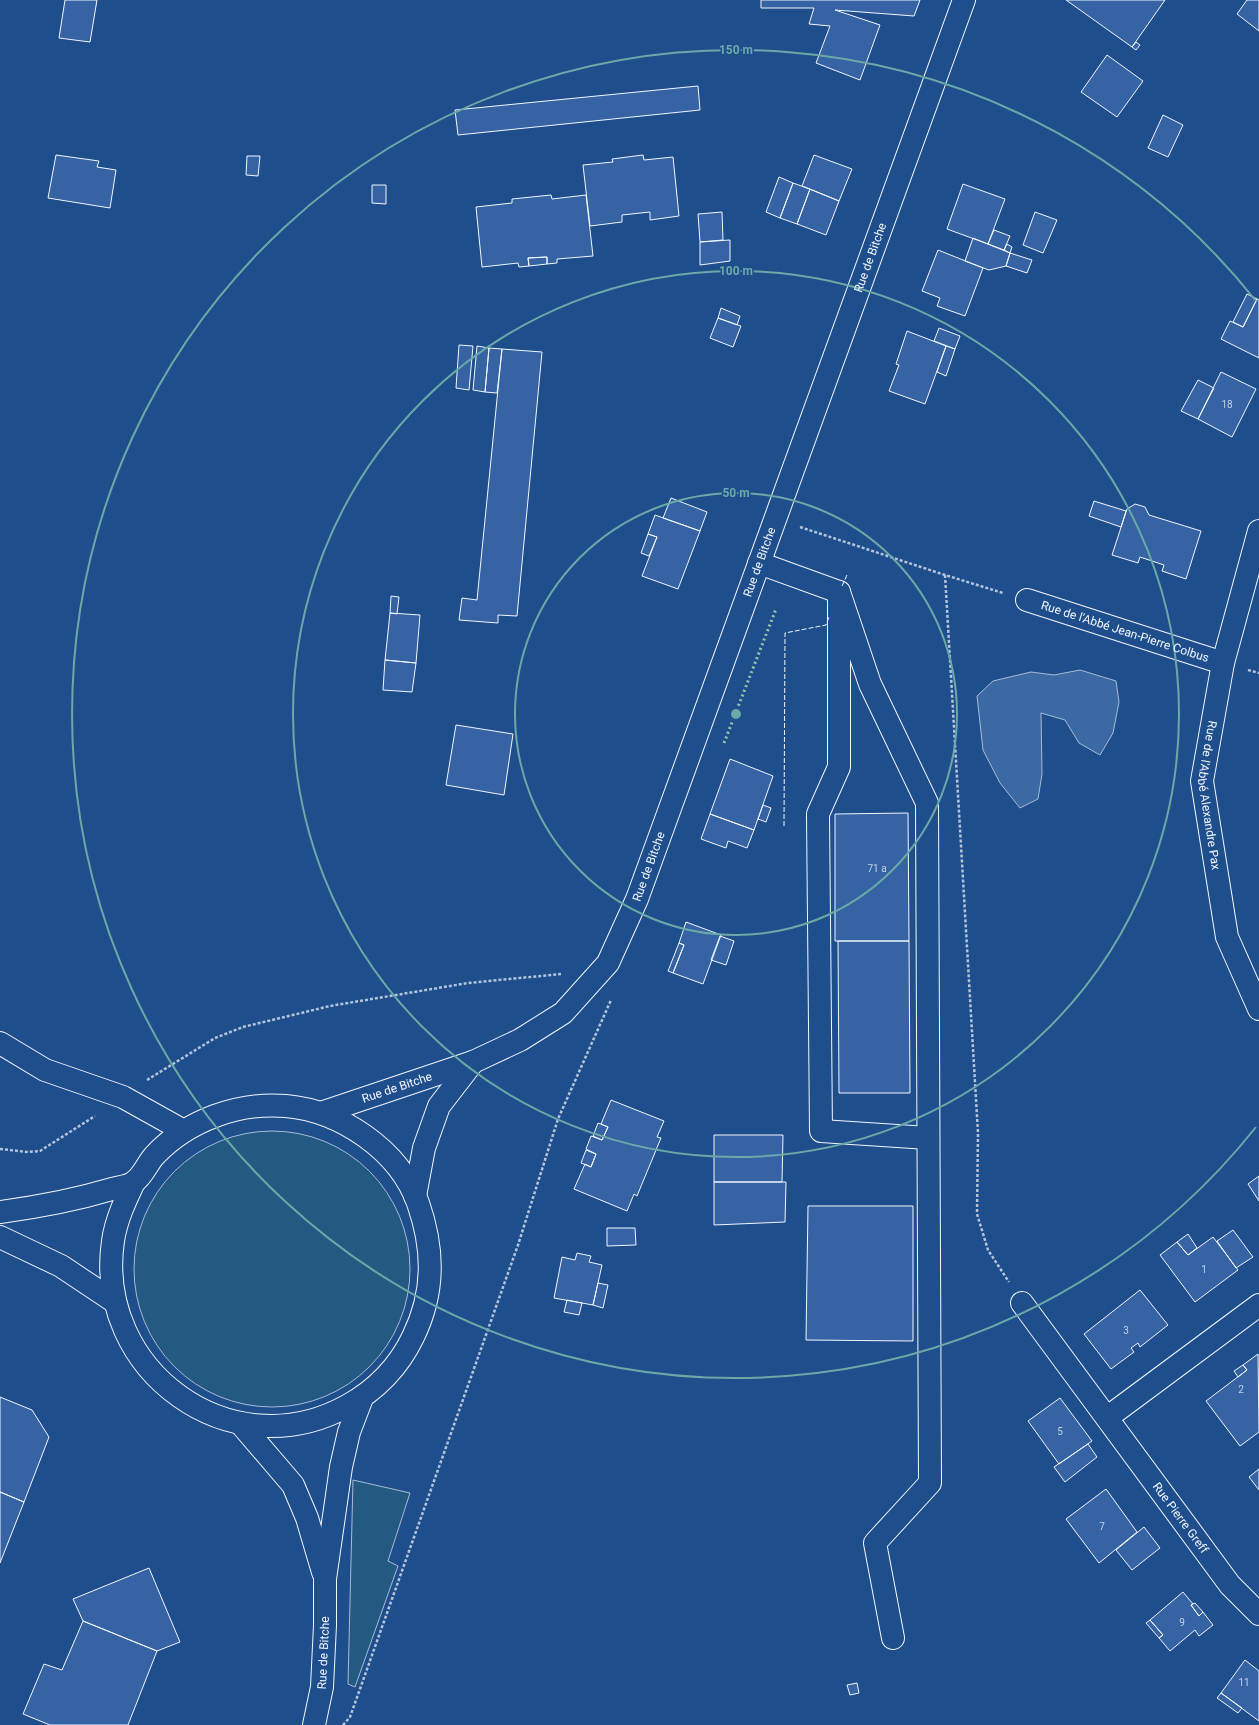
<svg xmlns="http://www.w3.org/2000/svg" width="1259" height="1725" font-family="Roboto,sans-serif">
<rect width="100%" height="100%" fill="#1f4e8c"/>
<path fill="#245a82" stroke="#a8bbd7" d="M134 1269a138 138 0 1 1 276 0a138 138 0 1 1-276 0Z
M353 1480 410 1493 388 1561 398 1566 355 1687 348 1684Z"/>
<path fill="#3b69a3" stroke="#a8bbd7" d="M1080 670 1116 681 1119 702 1113 733 1100 755 1079 743 1065 720 1041 713 1042 774 1038 799 1020 808 1000 783 983 750 977 696 993 681 1031 672 1054 675Z"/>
<path fill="#3563a3" stroke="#f2f6ff" d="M65 0H97L90 42 59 38Z
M761 0H920L914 16 835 10 880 25 860 80 816 63 830 26 809 24 814 8H761Z
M1066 0H1165L1132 47Z
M1247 0H1259V31L1237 14Z
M1136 42 1140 45 1136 50 1132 47Z
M1107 55 1143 81 1117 117 1081 92Z
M698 86 700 110 458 135 455 110Z
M1163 115 1183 125 1168 157 1148 148Z
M56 155 99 161 97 167 116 170 110 208 48 198Z
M643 155 644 160 673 157 679 216 650 220V212L622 215V222L590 226 583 165 613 162 612 159Z
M814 155 852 169 839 201 802 186Z
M247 156H260L258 176 246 175Z
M779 177 793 183 780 218 766 212Z
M793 183 810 189 797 224 780 218Z
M963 184 1005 199 988 244 947 229Z
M372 185H386V204L372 203Z
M810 189 839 201 826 235 797 224Z
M551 195 552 199 586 195 593 256 557 259V263L547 264V257L528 258 529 266 519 267 518 263 482 267 476 207 512 203V199Z
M722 212 723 240 700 242 698 214Z
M1035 212 1057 220 1043 253 1023 245Z
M994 230 1010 236 1004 250 988 244Z
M973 238 1010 253 1006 266 989 270 965 261Z
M730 240V261L700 265V242Z
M1007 244 1012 247 1010 253 1004 250Z
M938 250 983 268 965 316 937 306 940 298 922 291Z
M1010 253 1032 260 1027 273 1006 266Z
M547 257V264L529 266 528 258Z
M1247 294 1257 299 1243 327 1233 322Z
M1257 299 1259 300V358L1221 339 1230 321 1243 327Z
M721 308 740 316 737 325 718 318Z
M718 318 741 326 733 347 710 338Z
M939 328 960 336 955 349 934 341Z
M907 331 946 346 925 404 889 391 899 365 896 364Z
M459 345 473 346 469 390 456 388Z
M477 346 489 348 485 392 473 390Z
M946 346 955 349 946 376 937 372Z
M489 348 502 349 497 393 485 392Z
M502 349 542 352 517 616 498 615V623L459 620 462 598 477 600Z
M1221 372 1256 389 1232 437 1198 419Z
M1198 380 1214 388 1198 419 1181 411Z
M671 498 707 512 700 531 663 518Z
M1094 501 1126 511 1121 527 1089 516Z
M1135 504 1145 507 1149 515 1201 531 1186 579 1162 571 1164 565 1140 557 1138 563 1112 555 1127 509Z
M655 515 700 531 678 589 642 576 657 537 648 534Z
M648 534 657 537 649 556 641 553Z
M391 596 399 597 397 614 390 613Z
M390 613 420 615 416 663 385 660Z
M385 660 416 663 412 692 383 690Z
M456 725 513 734 504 795 446 785Z
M730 759 773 776 754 830 710 814Z
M763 805 771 808 766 822 758 819Z
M908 813 909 941H835V814Z
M710 814 754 830 747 848 728 841 726 848 701 839Z
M686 922 721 935 703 984 673 973 684 945 679 943Z
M720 936 734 941 726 965 711 960Z
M838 941H909L910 1093H839Z
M679 943 684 945 673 973 668 971Z
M611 1100 664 1121 657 1137 661 1138 637 1196 634 1194 627 1211 574 1189 585 1164 591 1167 596 1154 586 1149 591 1136 602 1140 608 1127 601 1124Z
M598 1123 608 1127 602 1140 593 1136Z
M714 1135H783L782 1182H714Z
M586 1150 596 1154 591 1167 581 1163Z
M1259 1176V1201L1248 1184Z
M714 1182H786L785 1222 714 1225Z
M808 1206H913V1341L806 1340Z
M607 1228H635L636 1245 607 1246Z
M1233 1230 1253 1257 1236 1268 1217 1241Z
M1188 1234 1197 1248 1188 1255 1177 1242Z
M1213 1237 1238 1270 1195 1302 1160 1255 1177 1242 1188 1255Z
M577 1253 591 1256 589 1262 602 1265 593 1305 554 1298 562 1257 575 1260Z
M598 1283 608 1285 603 1308 593 1305Z
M1140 1290 1168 1325 1140 1347 1138 1343 1131 1348 1134 1352 1111 1369 1084 1334Z
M567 1300 582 1303 579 1315 564 1312Z
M1258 1354 1259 1432 1240 1446 1206 1401 1247 1370 1243 1365Z
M1243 1365 1247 1370 1238 1377 1234 1371Z
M0 1397 32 1410 49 1437 24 1502 0 1492Z
M1060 1398 1092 1441 1059 1464 1028 1421Z
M1088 1444 1097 1457 1065 1482 1054 1467Z
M1259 1469V1490L1249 1477Z
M1106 1489 1137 1532 1099 1563 1066 1519Z
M0 1492 24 1502 0 1563Z
M1144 1527 1160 1548 1132 1570 1116 1550Z
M149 1568 180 1642 157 1651 83 1621 73 1599Z
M1183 1592 1193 1604 1191 1605 1199 1616 1203 1612 1213 1625 1199 1636 1195 1630 1170 1651 1159 1638 1163 1635 1150 1620Z
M1195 1603 1203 1612 1199 1616 1191 1605Z
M1150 1620 1163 1635 1159 1638 1146 1623Z
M83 1621 157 1651 128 1725H50L23 1714 44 1664 62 1670Z
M1245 1660 1259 1671V1721L1221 1693Z
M857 1683 859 1693 850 1695 847 1685Z
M1221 1693 1242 1708 1238 1713 1217 1698Z"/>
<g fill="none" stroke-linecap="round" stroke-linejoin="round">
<g stroke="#f2f6ff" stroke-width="24">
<g id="minor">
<path id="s1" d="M1259 531 1223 663 1202 781 1227 937 1259 1009"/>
<path d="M759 563 839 592V767L818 814 821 1131 928 1138"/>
<path d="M839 592 870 684 927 803 930 1483 875 1543 893 1638"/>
<path id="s2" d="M1027 600 1223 663"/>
<path d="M0 1043 45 1070 123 1097 184 1131"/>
<path id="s3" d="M1022 1303 1230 1585 1259 1614"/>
<path d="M1108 1417 1259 1305"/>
</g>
</g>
<g stroke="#f2f6ff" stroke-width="24">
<g id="major">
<path id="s4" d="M321 1113 473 1062 520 1040 563 1013 608 963 637 899 964 0"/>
<path d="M415 1196 424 1148 439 1106 473 1062"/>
<path d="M0 1212C38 1207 75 1200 112 1189 119 1187 129 1186 134 1182 143 1176 148 1162 155 1155 188 1120 239 1102 286 1106 341 1111 399 1150 418 1203 434 1249 435 1292 413 1337 399 1366 376 1390 347 1406 231 1470 94 1371 113 1241 116 1220 125 1201 134 1182"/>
<path d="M0 1237 61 1266 115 1302"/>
<path d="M240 1423 293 1485 307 1518 323 1572"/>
<path id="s5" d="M314 1725 322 1687 325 1625V1579L341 1467 349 1432 362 1398"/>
</g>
</g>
<path stroke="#b3c4dc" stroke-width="2.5" stroke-dasharray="3 2" stroke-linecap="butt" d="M800 527 945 575 1003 593
M945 575 978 1133 977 1214 988 1250 1009 1282
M1248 670 1259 673
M147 1080 215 1038 243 1027 330 1006 468 983 561 974
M0 1149 28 1152 40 1151 95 1116
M343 1725 350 1717 518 1245 558 1119 611 1000"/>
<use href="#minor" stroke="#1f4e8c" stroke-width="22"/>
<use href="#major" stroke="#1f4e8c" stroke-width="22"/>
<path stroke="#97c8a6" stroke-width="3" stroke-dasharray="2 3" stroke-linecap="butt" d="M724 743 776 609"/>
<path stroke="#f2f6ff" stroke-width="1" stroke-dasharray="5 2" stroke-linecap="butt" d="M842 586 847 575
M784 826 785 633 826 625 829 617"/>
</g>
<g fill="none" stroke="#6aa9a8" stroke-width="2">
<circle cx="736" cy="714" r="221"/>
<circle cx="736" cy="714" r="443"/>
<path d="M1256 1127A664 664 0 1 1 1256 301"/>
</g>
<g text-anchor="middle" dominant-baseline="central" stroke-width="3" stroke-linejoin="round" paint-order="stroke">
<g font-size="10" fill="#c3d1e8">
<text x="1227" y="404">18</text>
<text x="877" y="868">71 a</text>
<text x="1204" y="1269">1</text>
<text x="1126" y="1330">3</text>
<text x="1241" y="1389">2</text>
<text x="1060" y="1431">5</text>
<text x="1102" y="1526">7</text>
<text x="1182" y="1622">9</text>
<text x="1244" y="1682">11</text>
</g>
<g font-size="12" fill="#f2f6ff" stroke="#1f4e8c">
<text stroke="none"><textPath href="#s4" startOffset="1083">Rue de Bitche</textPath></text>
<text stroke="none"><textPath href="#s4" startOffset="759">Rue de Bitche</textPath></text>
<text stroke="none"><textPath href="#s2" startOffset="103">Rue de l'Abbé Jean-Pierre Colbus</textPath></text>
<text stroke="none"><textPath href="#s1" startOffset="271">Rue de l'Abbé Alexandre Pax</textPath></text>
<text stroke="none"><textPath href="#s4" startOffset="435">Rue de Bitche</textPath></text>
<text stroke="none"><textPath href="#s4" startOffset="80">Rue de Bitche</textPath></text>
<text stroke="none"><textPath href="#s3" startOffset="267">Rue Pierre Greff</textPath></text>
<text stroke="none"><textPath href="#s5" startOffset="73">Rue de Bitche</textPath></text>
</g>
</g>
<circle cx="736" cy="714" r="6" fill="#6aa9a8" stroke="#1f4e8c" stroke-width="2"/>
<g font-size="12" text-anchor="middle" font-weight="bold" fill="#6aa9a8" stroke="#1f4e8c" stroke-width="3" stroke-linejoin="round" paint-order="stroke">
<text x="736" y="54">150 m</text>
<text x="736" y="275">100 m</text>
<text x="736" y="497">50 m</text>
</g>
</svg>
